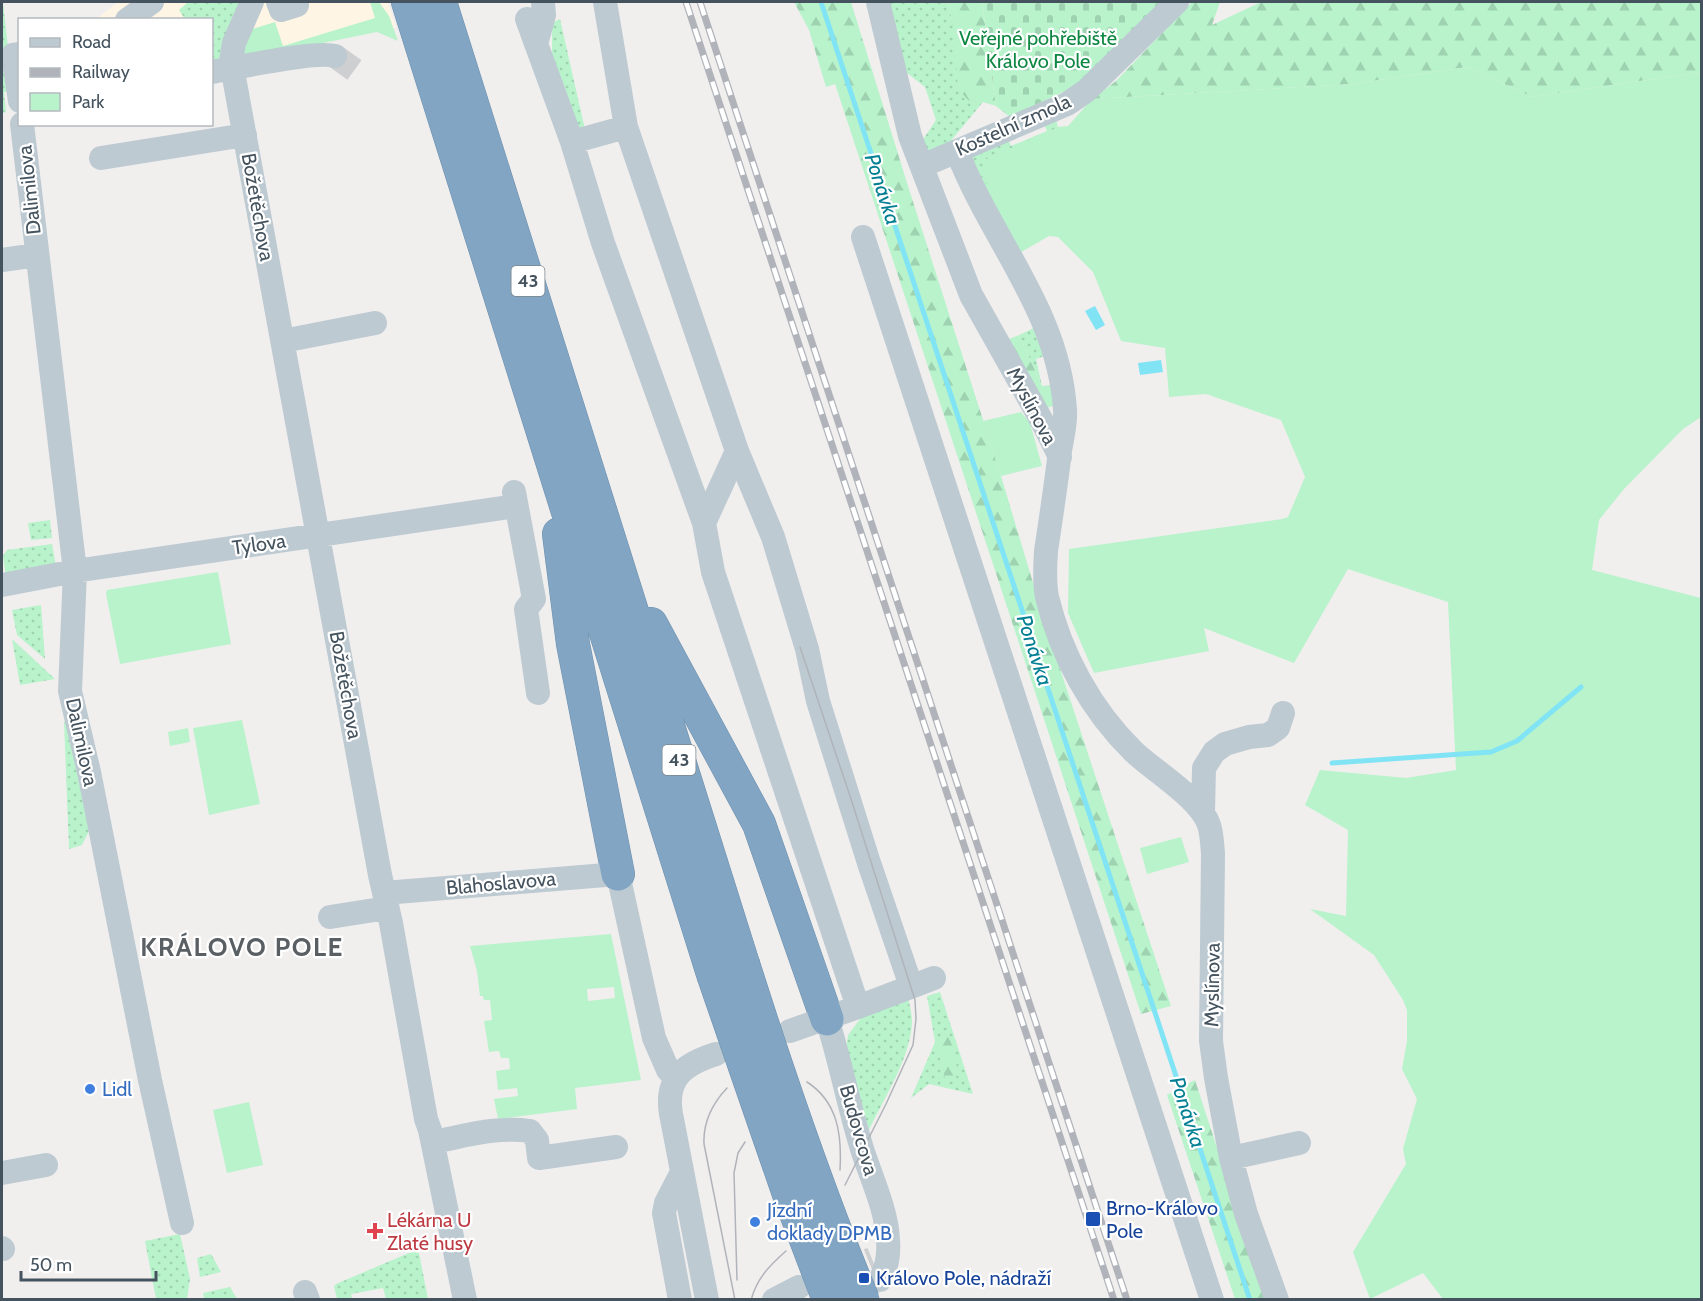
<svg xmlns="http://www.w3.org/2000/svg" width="1703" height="1301" font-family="Cabin,sans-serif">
<defs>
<pattern id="grass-dots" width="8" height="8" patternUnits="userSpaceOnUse" patternTransform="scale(1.5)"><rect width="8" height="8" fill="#b8f3cb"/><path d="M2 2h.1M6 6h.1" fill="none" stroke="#9fd2b1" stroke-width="1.8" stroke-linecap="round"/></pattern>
<pattern id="forest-firs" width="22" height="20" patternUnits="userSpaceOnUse" patternTransform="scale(1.5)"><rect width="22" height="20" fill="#b8f3cb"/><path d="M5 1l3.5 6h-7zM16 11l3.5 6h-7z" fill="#9fd2b1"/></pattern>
<pattern id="cemetery-stones" width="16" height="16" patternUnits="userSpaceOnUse" patternTransform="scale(1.5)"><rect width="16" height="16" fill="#b8f3cb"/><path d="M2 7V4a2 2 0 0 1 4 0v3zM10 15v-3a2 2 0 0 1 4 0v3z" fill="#9fd2b1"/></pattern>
</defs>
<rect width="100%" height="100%" fill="#f1eeee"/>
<path fill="#fef5e5" d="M118 2H388L396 28 220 64 212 20H95Z"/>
<path fill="url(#grass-dots)" d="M2 2H3L13 91 4 92 6 112 2 113Z
M188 2H242L220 64 212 65V20L185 19 179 10Z
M885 2H948L970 102H983L945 148 930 151 925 147 924 138 936 120 925 87 902 69Z
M560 19 586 134 582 136 548 61 552 52V23Z
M1056 118 1058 128 985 160 1006 222 966 153 1007 137 1011 146 1047 131 1043 122Z
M1040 325 1047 355 1036 359 1042 386 1019 335Z
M50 520 52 538 31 540 28 523Z
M52 544 56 566 6 577 3 556 7 550Z
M41 605 45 659 17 635 12 610Z
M12 639 55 679 20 685Z
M64 722H67L89 831 82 845 69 849Z
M940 992 973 1094 929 1084 911 1098 935 1042 927 996Z
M908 998C910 1006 912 1014 912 1022 911 1057 884 1098 869 1130L846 1049 848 1035 863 1015Z
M180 1234 190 1279 187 1299H156L145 1241Z
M415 1252 419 1253 428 1299H386L383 1288 351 1294 352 1299H337L334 1286 336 1284 409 1253Z
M211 1254 221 1272 200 1277 197 1258Z
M230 1287 237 1299H204L203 1293Z"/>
<path fill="url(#forest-firs)" d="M794 2H851L907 183 1001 476 1046 626 1171 1006 1141 1014 835 84 826 87 809 30Z
M948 2H982L996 106 983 102H970L958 89 953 26Z
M1192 2H1220L1212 25 1261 2H1701V72L1532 97 1467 67 1353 84 1092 99 1116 81Z
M1019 335 1042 386 1057 385 1055 405 1047 408 1009 339Z
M946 1034C956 1049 958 1062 956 1080L946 1083 937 1047Z
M1195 1080 1266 1299H1235L1167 1095Z"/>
<path fill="url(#cemetery-stones)" d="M982 2H1165L1078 85 1010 117 996 106Z"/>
<path fill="#b8f3cb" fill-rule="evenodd" d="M370 2H379L389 16 398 41 377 32 244 59 243 50 252 29 275 22 283 46 375 18Z
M1467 67 1532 97 1701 72V417L1683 429 1624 489 1599 520 1592 570 1701 598V1299H1443L1423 1273 1370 1299 1353 1252 1406 1164 1403 1149 1417 1099 1402 1069 1407 1041V1010L1403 1000 1374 955 1310 909 1346 916 1348 830 1305 805 1320 770 1406 778 1456 770 1448 602 1348 569 1294 663 1204 628 1209 651 1094 673 1068 613 1069 549 1282 519 1288 517 1305 477 1281 420 1206 394 1169 397 1165 348 1121 341 1093 272 1058 237 1049 236 1018 254 987 194 985 160 1058 127 1068 126 1092 99 1353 84Z
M1021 412 1030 423 1042 466 1001 476 983 421Z
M218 572 231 644 120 664 106 594 107 590Z
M242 720 260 804 209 815 193 728Z
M188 728 190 742 170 746 168 732Z
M1181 837 1189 862 1147 874 1140 848Z
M611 934 641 1080 575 1088 577 1109 498 1119 494 1099 518 1096 517 1088 498 1090 496 1071 510 1069 509 1058H501L499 1051 489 1052 484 1021 492 1020 490 1000H484L483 996H480L477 971 470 946ZM614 987 615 998 588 1001 587 989Z
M249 1102 263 1165 227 1173 213 1110Z"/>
<path fill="#80e4f5" d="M1095 306 1105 325 1096 330 1085 311Z
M1161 360 1163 372 1140 375 1138 363Z"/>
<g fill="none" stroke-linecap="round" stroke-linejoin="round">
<path stroke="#80e4f5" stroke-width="5" d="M821 2 1250 1300
M1332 763 1491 752 1517 741 1581 687"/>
<path stroke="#cecfd1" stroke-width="24" stroke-dasharray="24 12" stroke-linecap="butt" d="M335 56 364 77
M835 1274 872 1259"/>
<g stroke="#6c90ae" stroke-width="34">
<path id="highway" d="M408 2 713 974
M440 2 743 964
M559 534 573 644 618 874
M651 624 759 824 827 1019"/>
</g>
<path stroke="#bdcad2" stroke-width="24" d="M252 2 234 43 231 61 380 875 391 923 426 1119 430 1130 465 1300
M278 2 281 10 297 5
M605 2 626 127 737 451 773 537 807 649 818 701 869 863 911 986
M878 2 910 136 971 295 1043 423 1060 457
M527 19 572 142 603 243 704 523 713 572 858 1007 790 1031
M127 20 152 2
M536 44 544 15 543 2
M20 54 13 55 20 101
M212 72C236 68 316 50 335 56
M22 124 75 571 70 691 89 772 150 1080 182 1223
M572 142 626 127
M957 151C991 240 1059 311 1065 410 1066 424 1062 438 1060 451 1056 485 1051 518 1046 551 1045 566 1044 582 1047 597 1061 655 1091 710 1134 752 1154 771 1201 799 1209 825 1212 834 1212 844 1213 853L1211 1041 1216 1078 1231 1158 1246 1214 1277 1300
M101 158 245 135
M922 166 1067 104 1086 91 1177 2
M863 237 1212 1300
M2 260 37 255
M283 341 375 323
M514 492 534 599 526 609 538 693
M704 523 737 451
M2 585 75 571 516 506
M1203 812 1204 768 1214 752 1225 744 1249 737 1268 735 1278 728 1283 713
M384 893 618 874 654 1038 668 1070 676 1078
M330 917 387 908
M858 1007 934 978
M827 1019C841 1063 849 1108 863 1152 872 1179 887 1212 888 1240 889 1253 887 1268 880 1280
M433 1142C465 1136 497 1126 530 1131L537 1140 539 1158 616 1147
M1231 1158 1299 1143
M2 1173 46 1165
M2 1248 3 1249
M305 1292 308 1300
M680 1300 664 1213 666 1203 682 1172
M707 1300 671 1114C665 1078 684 1064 716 1054
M774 1300 799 1287"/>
<use href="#highway" stroke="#81a5c2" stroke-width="33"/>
<path stroke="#b0b4ba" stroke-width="1.5" d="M800 647 851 799 915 1000 916 1019 913 1045 886 1104 845 1185
M807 1082C838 1102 842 1135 840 1170
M727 1088C712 1104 703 1122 704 1144L735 1300
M737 1280 734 1173 738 1153 745 1142
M751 1300C757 1278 770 1265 786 1251"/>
<g stroke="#b0b4ba" stroke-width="7">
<path id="rail" d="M686 2 1114 1300
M700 2 1127 1300"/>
</g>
<use href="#rail" stroke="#fff" stroke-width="4.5" stroke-dasharray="14" stroke-linecap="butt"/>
<g stroke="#6c90ae" stroke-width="34" stroke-linecap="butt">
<path id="highway-bridge" d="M743 964C779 1077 817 1190 863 1300
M713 974 791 1200 829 1300"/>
</g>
<use href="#highway-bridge" stroke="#81a5c2" stroke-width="33"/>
</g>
<g fill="#3f7fe0" stroke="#fff" stroke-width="2">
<circle cx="90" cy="1089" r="6"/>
<circle cx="755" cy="1222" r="6"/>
</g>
<g fill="#1a4fb4" stroke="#fff" stroke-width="2">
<rect x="1085" y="1211" width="16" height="16" rx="3"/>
<rect x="858" y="1272" width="12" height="12" rx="3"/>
</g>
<path fill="#e0444e" stroke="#fff" stroke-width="2" d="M372 1222h6v6h6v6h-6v6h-6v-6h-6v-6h6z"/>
<g text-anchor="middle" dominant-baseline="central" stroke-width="4.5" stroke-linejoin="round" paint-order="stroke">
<g fill="#fff" stroke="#7c878e" stroke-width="1.5">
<rect x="511.5" y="266" width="33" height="30" rx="4.5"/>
<rect x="662.5" y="745" width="33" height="30" rx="4.5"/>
</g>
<g font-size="18" font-weight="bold" fill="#44535e">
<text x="528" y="281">43</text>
<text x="679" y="760">43</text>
</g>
<g font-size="20" fill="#0d8742" stroke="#fff">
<text x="1038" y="38">Veřejné pohřebiště<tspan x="1038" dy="23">Královo Pole</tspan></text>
</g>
<g font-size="20" fill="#44535e" stroke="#fff">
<text transform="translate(1013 125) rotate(-24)">Kostelní zmola</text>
<text transform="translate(29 190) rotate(-96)">Dalimilova</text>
<text transform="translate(258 207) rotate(80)">Božetěchova</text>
<text transform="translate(1032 406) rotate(62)">Myslínova</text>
<text transform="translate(259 544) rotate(-8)">Tylova</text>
<text transform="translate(346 685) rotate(80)">Božetěchova</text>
<text transform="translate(82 742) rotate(78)">Dalimilova</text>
<text transform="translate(501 883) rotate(-5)">Blahoslavova</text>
<text transform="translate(1212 985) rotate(-89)">Myslínova</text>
<text transform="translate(859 1130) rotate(74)">Budovcova</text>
</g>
<g font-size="20" fill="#366cbe" stroke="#fff" text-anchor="start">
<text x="102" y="1089">Lidl</text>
<text x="767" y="1210">Jízdní<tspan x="767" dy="23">doklady DPMB</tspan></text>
</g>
<g font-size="20" fill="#164399" stroke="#fff" text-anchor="start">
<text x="1106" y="1208">Brno-Královo<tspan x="1106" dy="23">Pole</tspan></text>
<text x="876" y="1278">Královo Pole, nádraží</text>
</g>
<g font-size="20" fill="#be3a42" stroke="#fff" text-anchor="start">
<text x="387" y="1220">Lékárna U<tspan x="387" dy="23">Zlaté husy</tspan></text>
</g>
<g font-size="21" font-style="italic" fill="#037f94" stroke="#fff">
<text transform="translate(883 189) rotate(72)">Ponávka</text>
<text transform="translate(1035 650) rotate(72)">Ponávka</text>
<text transform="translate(1188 1112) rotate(72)">Ponávka</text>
</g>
<g font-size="26" font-weight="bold" letter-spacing="1.5" fill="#5a5f64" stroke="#fff">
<text x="242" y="947">KRÁLOVO POLE</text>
</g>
</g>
<rect width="1703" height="1301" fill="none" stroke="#44535e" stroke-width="6"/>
<rect x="18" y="18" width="195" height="108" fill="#ffffff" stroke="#b4babf" stroke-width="1.5"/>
<rect x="30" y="38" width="30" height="9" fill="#bdcad2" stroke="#b4babf" stroke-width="1.5"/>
<text x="72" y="48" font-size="18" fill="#44535e">Road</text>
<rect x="30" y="68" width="30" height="9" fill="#b0b4ba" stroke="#b4babf" stroke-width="1.5"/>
<text x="72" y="78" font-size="18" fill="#44535e">Railway</text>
<rect x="30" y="93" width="30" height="18" fill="#b8f3cb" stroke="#b4babf" stroke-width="1.5"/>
<text x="72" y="108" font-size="18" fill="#44535e">Park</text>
<path d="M21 1271v9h135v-9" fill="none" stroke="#44535e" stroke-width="3"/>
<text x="30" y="1271" font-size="18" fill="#44535e" stroke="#ffffff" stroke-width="4.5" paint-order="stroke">50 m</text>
</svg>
